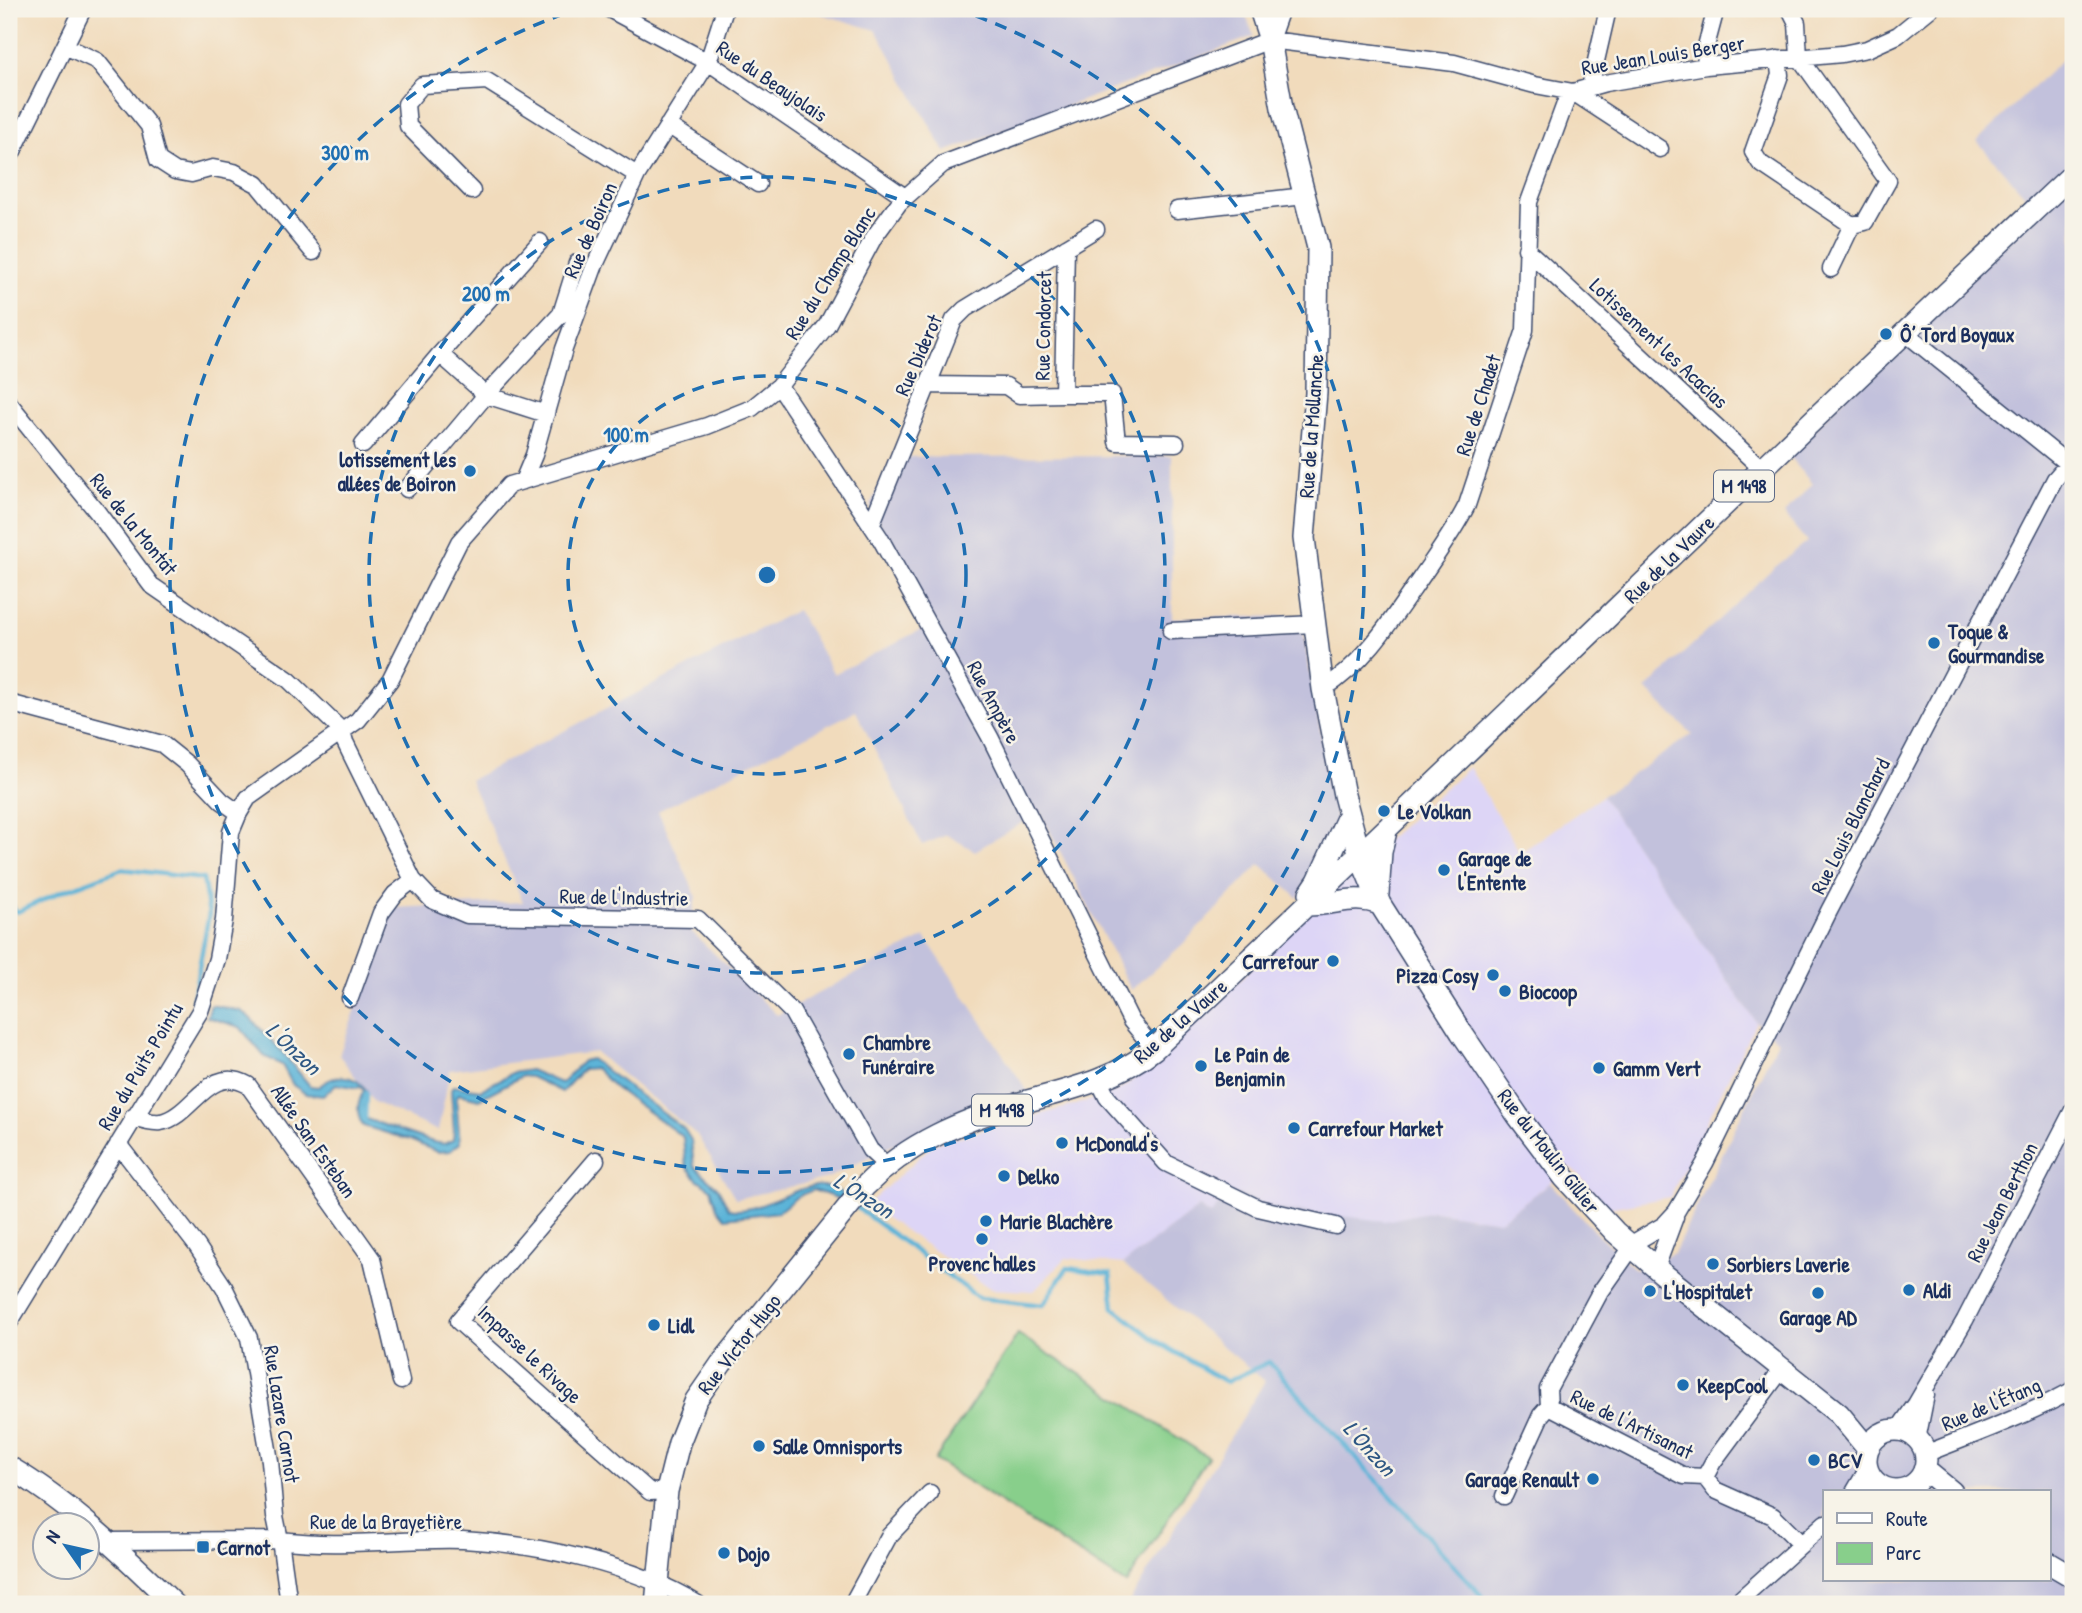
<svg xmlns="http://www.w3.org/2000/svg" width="2082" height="1613" font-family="'Patrick Hand',sans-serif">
<rect width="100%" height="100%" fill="#f7f3e8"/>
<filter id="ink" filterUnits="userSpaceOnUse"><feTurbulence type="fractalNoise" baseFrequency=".0143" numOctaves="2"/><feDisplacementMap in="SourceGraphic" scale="14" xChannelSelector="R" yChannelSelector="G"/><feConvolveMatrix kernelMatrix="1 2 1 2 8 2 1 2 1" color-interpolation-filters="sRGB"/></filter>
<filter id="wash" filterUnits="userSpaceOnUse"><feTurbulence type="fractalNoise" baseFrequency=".00686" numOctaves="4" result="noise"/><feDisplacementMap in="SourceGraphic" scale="28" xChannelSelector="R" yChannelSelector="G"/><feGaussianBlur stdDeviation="1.57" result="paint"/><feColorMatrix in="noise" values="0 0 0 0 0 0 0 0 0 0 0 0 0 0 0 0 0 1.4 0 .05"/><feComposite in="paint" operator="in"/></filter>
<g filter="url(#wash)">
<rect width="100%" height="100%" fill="#f1dbbc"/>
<path fill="#ddd5f6" d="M1469 767 1520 853 1602 796 1756 1022 1670 1197 1609 1208 1571 1167 1499 1221 1433 1211 1385 1222 1211 1215 1199 1207 1123 1264 1066 1258 1034 1291 991 1289 867 1205 934 1144 1085 1102 1120 1089 1155 1063 1346 876Z"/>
<path fill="#c2c1dc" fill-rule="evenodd" d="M804 9H1243L1254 36 945 152 876 30Z
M2073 49V1604H1128L1265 1381 1123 1264 1199 1207 1211 1215 1229 1191 1280 1209 1385 1221 1433 1211 1499 1221 1550 1183 1593 1230 1635 1269 1674 1253 1778 1040 1756 1022 1602 796 1692 734 1646 689 1770 571 1807 542 1784 514 1812 484 1789 456 2031 202 1977 141ZM1825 1492H2049V1580H1825Z
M1172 456V618L1300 616 1337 824 1298 898 1260 864 1183 944 1131 990 1040 812 975 851 947 835 922 845 856 711 658 811 696 896 690 930 777 1015 925 937 1028 1092 926 1128 828 1178 736 1199 697 1135 595 1052 450 1070 438 1131 374 1102 339 1055 393 908 523 902 470 780 797 610 834 674 932 624 870 505 894 457Z"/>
<path fill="#88cf8b" stroke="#527f74" stroke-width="2" d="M1018 1334 1208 1457 1126 1584 935 1460Z"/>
<path fill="#5bb4d8" stroke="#3b729b" stroke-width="2" d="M211 1005 241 1011 248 1016 278 1047 310 1086 318 1087C335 1074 352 1071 367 1091L364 1107 366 1119 433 1142 444 1144 453 1140 454 1131 451 1090 453 1086 481 1090 512 1073 530 1070 560 1083 563 1082 583 1061 591 1059 684 1129 691 1140 694 1166 718 1188 729 1209C737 1211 743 1210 751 1208 784 1201 814 1171 844 1195L840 1199 813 1190 798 1196 778 1212 725 1218 717 1208 711 1189 697 1179 686 1166 683 1137 614 1087 595 1068 583 1069 562 1092 531 1077 522 1076 479 1099 459 1094 456 1098 460 1143 450 1151 437 1152 410 1140 363 1126C355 1113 358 1102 364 1090L359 1086 358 1088 336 1084 323 1096 306 1094 293 1085 282 1065 264 1056 240 1027 207 1017Z"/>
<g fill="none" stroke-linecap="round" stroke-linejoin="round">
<path stroke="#5bb4d8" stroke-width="4.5" d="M9 903 17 912 60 892 122 869 203 879 209 914 193 1000
M365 1119 366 1093
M856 1207 979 1298 1043 1305 1067 1268 1110 1274 1114 1308 1158 1342 1226 1382 1269 1362 1489 1604"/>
</g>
</g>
<g filter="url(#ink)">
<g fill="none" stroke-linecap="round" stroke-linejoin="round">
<g stroke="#3b496c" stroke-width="19">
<path id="minor" d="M609 9 708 62 905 197
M1270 40 1281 9
M65 46 97 61 149 126 158 160 175 171 191 174 213 168 234 172 257 184 313 252
M1778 59 1780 75 1753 152 1760 163 1852 225 1865 222 1888 181 1799 57 1797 23 1790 9
M1706 66 1705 50 1716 9
M1590 87 1608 9
M1573 92 1660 149
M668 125 758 184
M9 159 83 9
M472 191 408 126 406 104 422 85 487 81 637 175
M1177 210 1305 196
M1526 249 1762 469
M1831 269 1852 225
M1906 330 1913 339 2073 468
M440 354 486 395 546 414
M927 385 1006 386 1019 395 1063 394 1066 247
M779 386 880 538 990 737 1131 1021 1154 1049
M1063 394H1112L1117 442 1176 443
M9 403 98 513 151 585 289 680 342 731
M363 445 440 354 540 242
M523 481 534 455 564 349 594 267 637 175 708 62 725 9
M407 489 486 395 561 314 577 263
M872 523 954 320 965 309 1096 229
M1171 631 1315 624
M1323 689C1365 663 1393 618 1420 579 1437 554 1454 531 1467 505L1525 330 1529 202 1566 101 1573 92
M9 703 162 744 187 764 222 801 239 813
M342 731 345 742 413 880 432 900 467 915 698 919 792 1012 870 1150 886 1165
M350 998 381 913 395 894 413 880
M1099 1081 1107 1097 1166 1163 1258 1208 1336 1226
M133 1117C142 1120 152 1123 161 1122 193 1116 208 1063 248 1085L372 1259 401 1381
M118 1144 197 1246 224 1287 249 1338 270 1461 275 1516 280 1540 289 1604
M596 1160 458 1321 650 1492 667 1491
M1630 1245 1664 1225 1676 1212 1705 1163 1829 911 2055 479 2068 464
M1656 1268 1675 1217
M9 1323 200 1011 217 959 224 920 231 832 239 813 248 798 358 720 390 680 459 542 509 485 707 426 752 408 779 386 827 325 874 237 899 203 943 164 1270 40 1454 63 1535 85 1573 92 1605 83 1706 66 1842 54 1867 49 1898 35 1930 9
M1549 1406 1684 1476 1705 1477 1715 1490 1773 1516 1800 1543
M1897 1431 1916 1404 1965 1320 2073 1110
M1917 1440 1926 1395
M1925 1454C1975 1434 2026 1416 2073 1390
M1705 1477 1713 1462 1782 1369
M1854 1492 1867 1470
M1872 1492 1882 1487
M1504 1496 1541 1415 1549 1406 1548 1389 1599 1294 1632 1247
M110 1541 280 1540C341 1548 402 1538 463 1540 538 1544 635 1565 698 1604
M852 1604 889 1536 930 1493
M1735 1604 1825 1523"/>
</g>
<g stroke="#3b496c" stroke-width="24">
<path id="major" d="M1260 9 1270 40 1282 108 1318 248 1316 393 1304 538 1323 689 1344 795 1360 856 1380 904 1461 1032 1518 1116 1564 1177 1615 1232 1662 1273 1839 1414 1868 1449
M1310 893 1318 881 1349 814
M1378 894 1381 852 1386 831
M1308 905C1336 905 1353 894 1380 904
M1866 1460a30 30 0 1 1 60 0a30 30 0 1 1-60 0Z
M9 1467C71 1504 123 1554 174 1604
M1924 1469 1952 1492
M2049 1563 2073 1577
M656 1604 667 1491 679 1443 696 1400 721 1364 865 1186C908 1143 961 1121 1020 1103 1067 1090 1115 1080 1154 1049 1463 760 1764 463 2073 174"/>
</g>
<use href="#minor" stroke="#fff" stroke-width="16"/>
<use href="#major" stroke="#fff" stroke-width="21"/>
</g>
</g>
<g fill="none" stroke="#1f6fb2" stroke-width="3.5" stroke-dasharray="12 9">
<circle cx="767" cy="575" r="199"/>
<circle cx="767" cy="575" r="398"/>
<path d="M956 9A597 597 0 1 1 578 9"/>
</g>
<g fill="#1f6fb2" stroke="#f7f3e8" stroke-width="2.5">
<circle cx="1886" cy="334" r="7"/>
<circle cx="470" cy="471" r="7"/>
<circle cx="1934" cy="643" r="7"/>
<circle cx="1384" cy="811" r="7"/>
<circle cx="1444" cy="870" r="7"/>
<circle cx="1333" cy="961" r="7"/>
<circle cx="1493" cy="975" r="7"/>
<circle cx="1505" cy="991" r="7"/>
<circle cx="849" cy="1054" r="7"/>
<circle cx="1201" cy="1066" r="7"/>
<circle cx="1599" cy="1068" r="7"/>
<circle cx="1294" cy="1128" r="7"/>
<circle cx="1062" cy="1143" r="7"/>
<circle cx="1004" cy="1176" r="7"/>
<circle cx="986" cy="1221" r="7"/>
<circle cx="982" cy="1239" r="7"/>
<circle cx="1713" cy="1264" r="7"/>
<circle cx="1909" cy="1290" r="7"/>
<circle cx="1650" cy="1291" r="7"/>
<circle cx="1818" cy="1293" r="7"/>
<circle cx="654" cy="1325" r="7"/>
<circle cx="1683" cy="1385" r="7"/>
<circle cx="759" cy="1446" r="7"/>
<circle cx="1814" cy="1460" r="7"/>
<circle cx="1593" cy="1479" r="7"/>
<rect x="196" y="1540" width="14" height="14" rx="3.5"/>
<circle cx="724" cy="1553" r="7"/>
</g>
<g text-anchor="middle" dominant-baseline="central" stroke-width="5" stroke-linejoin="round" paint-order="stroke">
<g fill="#f7f3e8" stroke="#5d6a87" stroke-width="2">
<rect x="1714" y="470.5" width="60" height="31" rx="5"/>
<rect x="972" y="1094.5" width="60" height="31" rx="5"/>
</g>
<g font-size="19" font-weight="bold" fill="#1b2f5e">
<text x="1744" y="486">M 1498</text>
<text x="1002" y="1110">M 1498</text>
</g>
<g font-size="21" fill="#1b2f5e" stroke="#f7f3e8">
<text transform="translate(1663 55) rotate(-9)">Rue Jean Louis Berger</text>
<text transform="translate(772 81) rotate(34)">Rue du Beaujolais</text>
<text transform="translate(590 230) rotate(-66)">Rue de Boiron</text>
<text transform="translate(830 273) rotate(-58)">Rue du Champ Blanc</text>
<text transform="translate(1043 326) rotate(-89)">Rue Condorcet</text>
<text transform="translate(1659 343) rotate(43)">Lotissement les Acacias</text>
<text transform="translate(918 355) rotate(-66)">Rue Diderot</text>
<text transform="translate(1478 405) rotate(-72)">Rue de Chadet</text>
<text transform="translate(1311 426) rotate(-86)">Rue de la Mollanche</text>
<text transform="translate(134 524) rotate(51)">Rue de la Montat</text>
<text transform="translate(1669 559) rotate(-44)">Rue de la Vaure</text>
<text transform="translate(994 702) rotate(62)">Rue Ampère</text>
<text transform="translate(1850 826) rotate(-63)">Rue Louis Blanchard</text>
<text transform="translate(624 897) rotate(1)">Rue de l'Industrie</text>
<text transform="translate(1180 1021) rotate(-41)">Rue de la Vaure</text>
<text transform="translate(140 1066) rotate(-59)">Rue du Puits Pointu</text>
<text transform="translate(314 1141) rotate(55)">Allée San Esteban</text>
<text transform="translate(1549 1151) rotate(52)">Rue du Moulin Gillier</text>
<text transform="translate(2002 1202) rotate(-63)">Rue Jean Berthon</text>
<text transform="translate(739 1344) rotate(-52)">Rue Victor Hugo</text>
<text transform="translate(530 1354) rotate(43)">Impasse le Rivage</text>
<text transform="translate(1991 1404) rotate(-23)">Rue de l'Étang</text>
<text transform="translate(282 1414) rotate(81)">Rue Lazare Carnot</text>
<text transform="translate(1632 1424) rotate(26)">Rue de l'Artisanat</text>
<text x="386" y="1521">Rue de la Brayetière</text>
</g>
<g font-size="21" font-weight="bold" fill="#1b2f5e" stroke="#f7f3e8" text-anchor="start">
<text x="1900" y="334">Ô’ Tord Boyaux</text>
<text x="456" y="459" text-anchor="end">lotissement les<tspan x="456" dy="24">allées de Boiron</tspan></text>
<text x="1948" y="631">Toque &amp;<tspan x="1948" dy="24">Gourmandise</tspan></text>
<text x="1398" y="811">Le Volkan</text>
<text x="1458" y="858">Garage de<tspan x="1458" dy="24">l'Entente</tspan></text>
<text x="1319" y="961" text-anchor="end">Carrefour</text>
<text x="1479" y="975" text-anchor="end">Pizza Cosy</text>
<text x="1519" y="991">Biocoop</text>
<text x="863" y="1042">Chambre<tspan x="863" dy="24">Funéraire</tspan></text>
<text x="1215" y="1054">Le Pain de<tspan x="1215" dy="24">Benjamin</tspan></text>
<text x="1613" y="1068">Gamm Vert</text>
<text x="1308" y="1128">Carrefour Market</text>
<text x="1076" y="1143">McDonald's</text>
<text x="1018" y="1176">Delko</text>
<text x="1000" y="1221">Marie Blachère</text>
<text x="982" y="1263" text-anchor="middle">Provenc'halles</text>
<text x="1727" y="1264">Sorbiers Laverie</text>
<text x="1923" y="1290">Aldi</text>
<text x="1664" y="1291">L'Hospitalet</text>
<text x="1818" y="1317" text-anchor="middle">Garage AD</text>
<text x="668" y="1325">Lidl</text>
<text x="1697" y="1385">KeepCool</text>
<text x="773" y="1446">Salle Omnisports</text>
<text x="1828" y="1460">BCV</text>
<text x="1579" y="1479" text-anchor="end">Garage Renault</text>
<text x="217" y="1547">Carnot</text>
<text x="738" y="1553">Dojo</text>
</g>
<g font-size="23" font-style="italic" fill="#2e5783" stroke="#f7f3e8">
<text transform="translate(294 1048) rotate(43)">L'Onzon</text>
<text transform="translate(864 1195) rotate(32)">L'Onzon</text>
<text transform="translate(1370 1448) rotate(48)">L'Onzon</text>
</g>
</g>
<circle cx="767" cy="575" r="10" fill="#1f6fb2" stroke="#f7f3e8" stroke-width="3.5"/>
<g font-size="21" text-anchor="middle" font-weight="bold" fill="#1f6fb2" stroke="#f7f3e8" stroke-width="5" stroke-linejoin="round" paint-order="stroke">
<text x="345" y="160">300 m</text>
<text x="486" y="301">200 m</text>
<text x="626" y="442">100 m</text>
</g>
<rect width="2082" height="1613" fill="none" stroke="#f7f3e8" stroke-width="35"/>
<rect x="1823" y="1490" width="228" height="91" fill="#f7f3e8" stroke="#9fa5b1" stroke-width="2"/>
<rect x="1837" y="1513" width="35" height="10" fill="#ffffff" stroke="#9fa5b1" stroke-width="2"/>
<text x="1886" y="1526" font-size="21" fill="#1b2f5e">Route</text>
<rect x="1837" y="1543" width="35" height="21" fill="#88cf8b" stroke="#9fa5b1" stroke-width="2"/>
<text x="1886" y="1560" font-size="21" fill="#1b2f5e">Parc</text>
<g transform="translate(66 1546) rotate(304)"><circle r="33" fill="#f7f3e8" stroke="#9fa5b1" stroke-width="2"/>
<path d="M0-5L12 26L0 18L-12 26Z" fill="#1f6fb2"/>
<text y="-10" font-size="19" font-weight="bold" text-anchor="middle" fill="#1b2f5e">N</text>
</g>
</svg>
